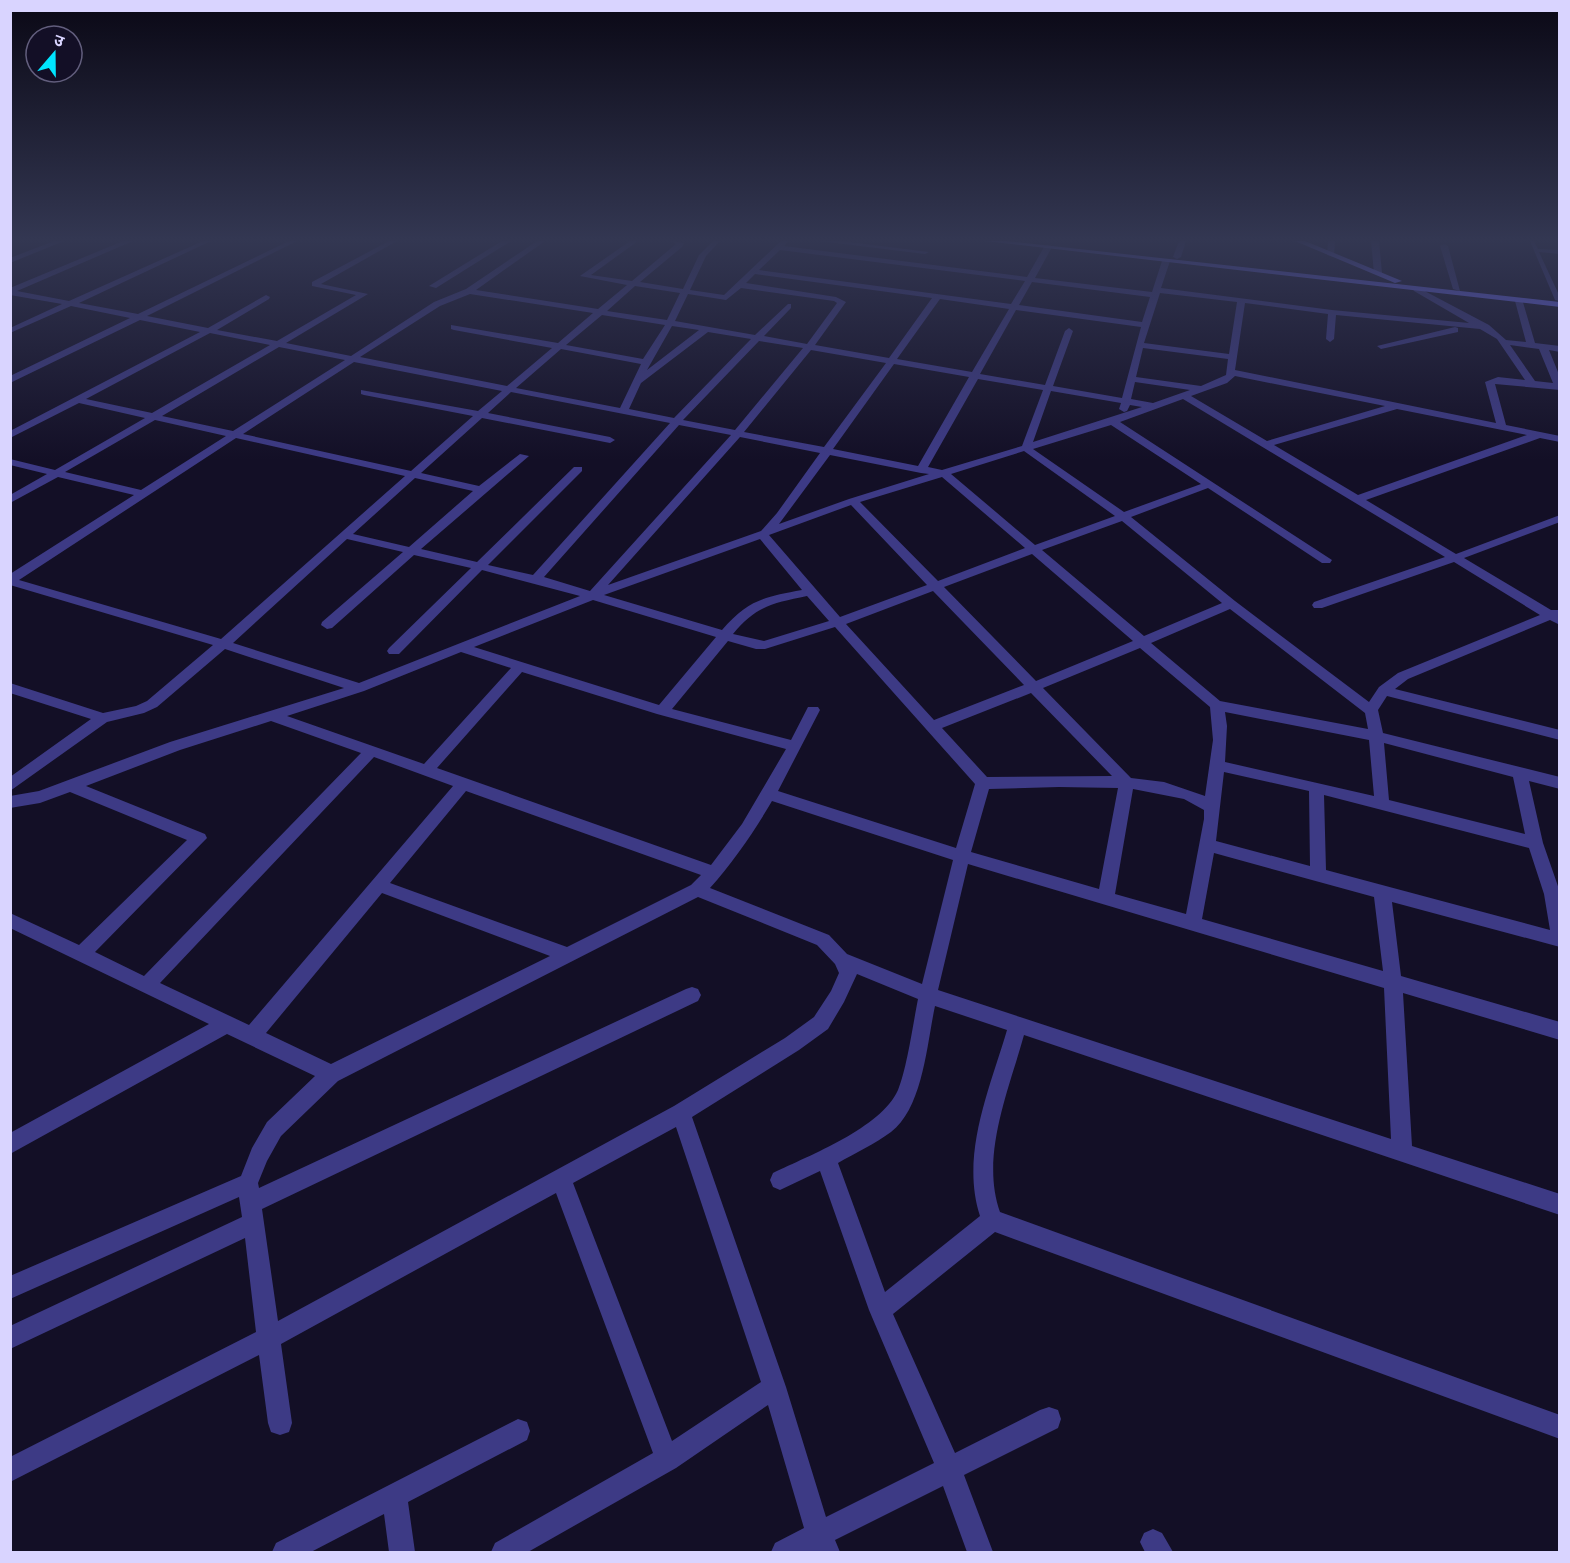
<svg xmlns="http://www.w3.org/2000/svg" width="1570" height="1563" font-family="'Varela Round','Noto Sans Devanagari',sans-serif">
<rect width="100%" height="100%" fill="#130f26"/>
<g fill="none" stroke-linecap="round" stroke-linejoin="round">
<path fill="#3d3a85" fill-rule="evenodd" d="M1530 241H1534L1538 249 1560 250V254L1539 252 1560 297V301L1555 300Z"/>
<path fill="#3d3a85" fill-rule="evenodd" d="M54 241H64L10 263V258Z
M123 241H133L17 291 69 301 203 241H211L79 303 138 314 289 241H297L147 316 208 328 266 295 270 297 269 299 217 330 277 341 356 295 312 286V282L389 241H397L321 284 368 294 286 343 351 356 434 302 466 289 537 241H545L476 290 598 309 627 285 580 276 630 241H638L591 275 632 281 676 244 671 241 684 243 682 247 640 282 683 289 699 255 713 241H720L706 256 690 290 724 295 781 241H788L784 246 1027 277 1044 247 1048 245 1052 247 1035 278 1152 292 1162 261 1166 259 1170 261 1161 288 1332 310 1469 323 1414 291 1413 289 1417 287 1489 325 1506 340 1526 342 1515 301 1522 299 1535 343 1560 346V352L1549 350 1560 377V390L1495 384 1506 425 1560 436V442L1540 438 1366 500 1456 554 1560 515V522L1464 558 1551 610H1560V625L1550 620 1408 679 1395 689 1560 730V740L1387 696 1378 710 1383 733 1560 777V789L1529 781 1543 843 1560 892V947L1392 902 1401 976 1560 1022V1040L1403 993 1412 1146 1560 1194V1215L1024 1035C1009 1090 980 1156 1000 1212L1560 1415V1439L995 1232 893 1314 955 1453 1040 1410 1049 1407 1058 1410 1061 1419 1058 1428 964 1475 993 1552H967L943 1486 835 1540 840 1552H771L775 1543 804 1528 768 1405 676 1468 528 1552H491L495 1543 653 1453 556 1193 281 1344 292 1423 289 1432 280 1435 271 1432 268 1423 259 1355 10 1482V1457L256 1332 245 1238 10 1349V1326L242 1217 239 1197 10 1299V1276L241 1176 252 1148 267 1122 315 1076 227 1034 10 1154V1133L209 1024 10 928V913L79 945 187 840 70 792 40 803 10 808V796L39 791 170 742 344 688 225 649 157 707 144 713 107 722 10 791V777L91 719 10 693V683L103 713 136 706 147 701 213 645 10 585V574L134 495 58 477 10 503V495L47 474 10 465V459L55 470 145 418 79 403 10 438V431L200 332 140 320 10 383V376L130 318 71 306 10 333V328L62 304 10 295V288ZM780 250 1025 281 1011 304 759 270ZM755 274 932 298 889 358 815 345 846 302 836 297 746 283ZM1032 282 1150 297 1142 322 1019 305ZM635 286 680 293 667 320 607 311ZM741 288 834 301 837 303 807 344 764 336 791 308V304H788L755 335 675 321 688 294 726 300ZM1160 293 1237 302 1229 354 1144 343ZM470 294 593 313 558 343 451 325V329L454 330 552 348 507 386 360 357 440 306ZM940 299 1009 309 972 372 897 359ZM1245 303 1328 314 1326 339 1330 342 1334 339 1336 315 1480 329 1497 339 1525 380 1498 377 1485 382 1496 423 1235 370ZM1016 310 1141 327 1122 398 1053 386 1073 331 1069 328 1065 331 1045 385 980 374ZM602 315 665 325 643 359 566 345ZM672 326 699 330 647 370ZM708 332 751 339 674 418 629 409 641 383ZM210 333 270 345 152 413 86 399ZM759 341 803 348 735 430 683 420ZM1510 345 1539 349 1553 383 1535 381ZM279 347 345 360 233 431 162 416ZM1143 348 1228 359 1226 375 1201 386 1136 377ZM561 349 641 364 620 408 516 388ZM811 350 886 363 824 447 744 432ZM354 362 502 391 478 411 361 390V394L364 395 473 416 411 471 243 434ZM894 364 969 377 918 466 833 449ZM1235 376 1385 406 1267 441 1191 396 1227 383ZM978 379 1043 390 1022 446 942 470 928 467ZM1135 382 1190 390 1153 403 1131 399ZM1051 391 1121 403 1119 409 1124 412 1127 411 1130 405 1142 407 1033 442ZM511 392 670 423 533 575 488 565 582 471V467H574L477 562 421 549 529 456 520 454 479 486 421 473 482 418 610 443 615 440 610 437 488 413ZM1183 399 1445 557 1314 602 1312 605 1314 608H1322L1454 562 1540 615 1398 673 1379 687 1369 702 1235 601 1131 517 1208 488 1322 563H1330L1332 560 1120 422ZM1397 409 1527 435 1358 495 1274 445ZM155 420 226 436 141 490 65 472ZM679 425 731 435 590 591 544 577ZM1111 425 1201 484 1124 512 1033 449ZM740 437 820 453 777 513 761 531 608 585ZM236 438 405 476 221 639 19 580ZM1024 451 1115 516 1035 545 951 474ZM830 455 921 473 929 474 849 499 779 524ZM942 477 1025 548 938 581 860 502ZM415 478 473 491 409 547 353 534ZM851 505 927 585 840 617 769 535ZM1122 521 1222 603 1144 636 1042 550ZM347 539 403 552 322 622 321 625 327 629 332 628 414 555 471 568 389 648 387 651 389 654H399L482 570 580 596 359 683 233 643ZM760 539 802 590C764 597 748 600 722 630L604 595ZM1032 554 1133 641 1036 681 944 587ZM933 591 1024 685 934 720 846 624ZM807 596 829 621 764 641 733 634C756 606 773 603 807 596ZM593 600 716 637 659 705 474 647ZM1230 609 1365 713 1368 729 1220 701 1151 643ZM835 627 975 784 956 848 778 791 820 710 818 707H808L791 740 672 709 728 641 756 649H765ZM1140 648 1210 707 1213 740 1205 796 1164 782 1131 778 1043 688ZM461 652 511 668 424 764 287 716 364 691ZM522 672 657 714 786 749 742 824 711 865 437 768ZM1031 693 1112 776 987 777 942 728ZM1225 712 1369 740 1374 796 1225 762 1227 726ZM271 721 361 753 144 976 95 952 207 838 205 834 86 786 180 750ZM1384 743 1513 777 1525 834 1389 800ZM374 757 453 786 249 1025 160 983ZM1224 772 1309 791 1310 866 1216 841ZM1059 787 1118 788 1099 889 971 852 989 789ZM1133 789 1184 799 1204 810V819L1186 914 1115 894ZM466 791 701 875 691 885 567 947 390 883ZM1324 795 1529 848 1544 894 1550 930 1326 870ZM772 801 953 860 922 984 847 954 829 935 710 888C733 862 754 832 772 801ZM1214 853 1374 897 1383 971 1202 919ZM968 864 1384 988 1391 1139 938 990ZM382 893 550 956 331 1064 266 1033ZM698 897 817 945 835 964 839 973 831 991 814 1017 785 1038 674 1106 278 1321 262 1209 698 1001 701 995 698 989 692 987 686 989 259 1188 258 1183 267 1161 281 1136 338 1081ZM857 974 918 999C913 1024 907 1068 898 1090 881 1128 810 1155 773 1173L770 1180 773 1187 780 1190 820 1171 869 1310 934 1463 826 1517 786 1387 692 1117 799 1050 828 1029 844 1002ZM935 1006 1007 1030C990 1088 960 1155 980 1216L885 1292 838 1163C855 1153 875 1144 891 1132 923 1108 927 1043 935 1006ZM676 1127 761 1382 672 1441 573 1183Z
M502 241H511L436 288 429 286Z
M819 241H841L929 252 925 254Z
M1179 241H1186L1181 257 1177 259 1173 257Z
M1328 241H1335L1334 257 1327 255Z
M1371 241H1379L1382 273 1378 275 1374 273Z
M1444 244 1448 246 1460 291 1453 289 1440 246Z
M1455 327 1458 328V332L1381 349 1377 346Z
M518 1419 527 1422 530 1431 527 1440 408 1502 415 1552H389L384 1514 311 1552H272L276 1543Z
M1153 1529 1162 1533 1173 1552H1145L1140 1542 1144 1533Z"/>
<path fill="#6f6bff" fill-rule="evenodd" d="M985 241H1006L1560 302V307Z
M1295 241H1305L1402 281 1395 283Z"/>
</g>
<linearGradient id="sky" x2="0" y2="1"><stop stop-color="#0a0815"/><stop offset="0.52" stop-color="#333752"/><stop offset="1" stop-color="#333752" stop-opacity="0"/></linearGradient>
<rect width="1570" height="460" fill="url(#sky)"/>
<rect width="1570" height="1563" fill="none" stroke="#d9d4ff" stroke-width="24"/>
<g transform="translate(54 54) rotate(20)"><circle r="28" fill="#130f26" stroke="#625e7d" stroke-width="1.5"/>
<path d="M0-4.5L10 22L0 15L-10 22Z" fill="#00e5ff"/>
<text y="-9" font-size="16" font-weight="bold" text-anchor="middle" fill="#d9d4ff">उ</text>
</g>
</svg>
